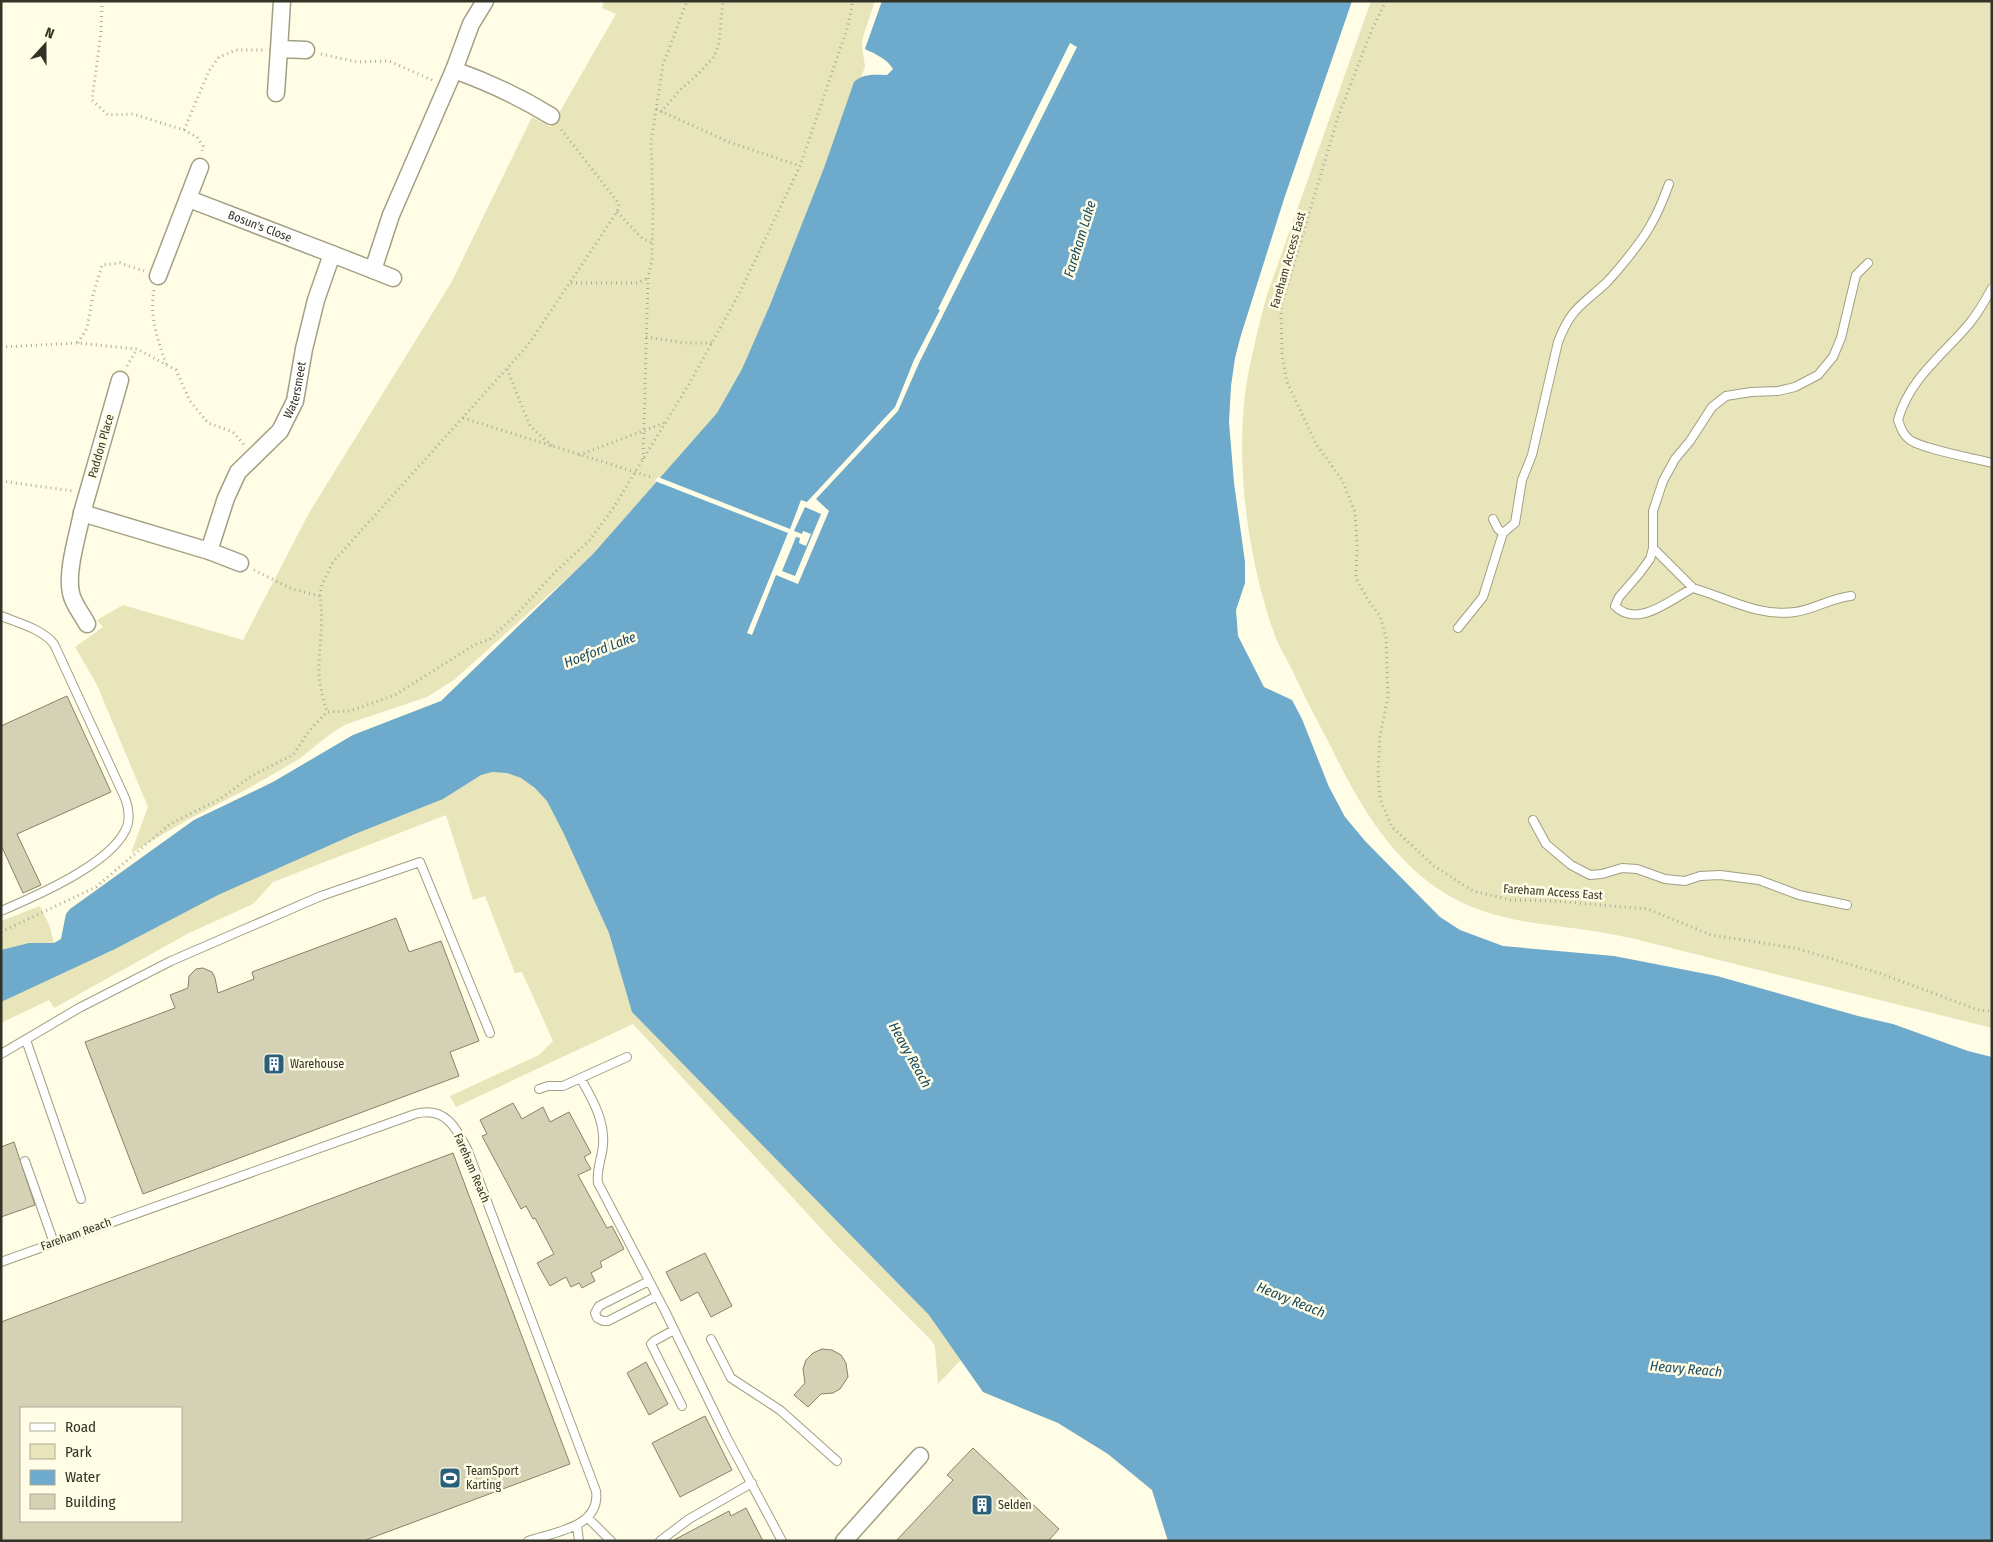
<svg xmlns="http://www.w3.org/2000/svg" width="1993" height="1542" font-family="'Fira Sans Condensed',sans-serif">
<rect width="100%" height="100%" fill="#fffde5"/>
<path fill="#e8e5ba" d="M604 1H875L863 37 862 46 865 67 861 77 887 75 894 69C887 59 876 54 865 49L882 1 920 48 969 407 1992 1541H1168L1152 1490 1108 1454 1058 1423 983 1392 961 1360 938 1384 935 1347 932 1341 838 1247 633 1024 456 1107 450 1096 539 1055 553 1041 522 972 515 973 485 896 473 900 446 815 273 882 253 904 189 933 54 1008 49 1000 1 1023V921L40 906 50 927 54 943 61 939 66 914 70 909 194 820 273 782 353 735 441 701 574 572 454 680 427 697 347 724 333 732 299 759 251 787 189 819 131 853 148 807 97 685 75 647 103 627 97 620 123 605 243 640 309 513 451 283 532 117 551 127 616 14 602 8Z
M1371 1H1992V1028L1635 939C1621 936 1607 933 1593 931 1546 924 1498 922 1455 899 1393 866 1358 803 1328 741 1315 717 1303 693 1291 668 1286 657 1278 645 1274 633 1248 559 1235 466 1246 387 1251 356 1259 325 1267 295Z"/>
<path fill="#6eaacb" d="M882 1H1352L1284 199 1241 335 1235 358 1231 386 1229 422 1234 483 1245 562V583L1236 610 1238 636 1264 687 1292 700 1302 719 1329 787 1345 817 1366 842 1440 917 1460 930 1503 946 1614 956 1717 976 1858 1016 1893 1024 1968 1051 1992 1057V1541H1168L1152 1490 1108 1454 1058 1423 983 1392 929 1315 632 1012 609 933 563 832 547 801 535 788 521 778 507 773 492 772 481 775 443 799 355 834 218 895 115 949 1 1002V950L29 943H54L61 939 66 914 70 909 194 820 273 782 353 735 441 701 594 553 717 413 742 369 770 305 824 168 854 82C864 73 874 75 887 75L893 69C887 59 876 54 865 49Z"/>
<path fill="#fffde5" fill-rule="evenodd" d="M1070 43 1077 47 919 363 898 411 816 499 829 511 798 584 776 575 752 635 747 633 788 533 655 481 658 477 790 529 801 500 807 502 895 407 914 360 940 310 938 309ZM805 507 821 514 795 576 782 571 796 537 800 538 799 543 806 546 811 534 803 531 802 534 794 531Z"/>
<path fill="#d4d1b4" stroke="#868368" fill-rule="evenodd" d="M67 696 111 792 17 834 41 885 23 893 1 845V726Z
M396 918 409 952 441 941 479 1041 450 1052 459 1076 143 1194 85 1042 175 1008 170 995 188 988 189 976 196 969 203 968 212 972 215 978 218 993 254 979 252 972Z
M513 1103 522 1119 543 1107 550 1122 569 1112 591 1153 584 1157 591 1169 578 1175 607 1228 612 1226 624 1249 600 1262 602 1267 591 1273 595 1281 582 1288 579 1283 571 1287 566 1277 550 1286 537 1263 554 1254 535 1218 533 1219 526 1206 521 1209 482 1136 487 1134 480 1120Z
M14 1142 35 1205 1 1217V1147Z
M453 1153 570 1464 363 1541H1V1322ZM21 1408H181V1521H21Z
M705 1253 732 1306 711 1317 698 1292 681 1301 666 1272Z
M822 1349 832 1350 841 1355 846 1363 848 1377 840 1389 833 1393 821 1394 808 1407 794 1395 805 1383 803 1369 806 1360 813 1353Z
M646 1362 668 1404 649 1415 627 1373Z
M705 1416 732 1470 680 1497 652 1443Z
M973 1448 1059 1529 1048 1541H896L953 1480 947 1475Z
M746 1508 763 1541H672L729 1511 731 1516Z"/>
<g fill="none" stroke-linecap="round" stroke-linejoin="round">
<g stroke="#a29f83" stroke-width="10">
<path id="service" d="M1992 288C1985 301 1978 313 1969 324 1943 355 1909 379 1898 420 1901 428 1903 435 1910 440 1923 449 1973 458 1992 463
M1493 519 1498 529 1503 533
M1653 548 1693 588
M1851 596C1831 598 1815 609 1795 612 1758 617 1727 598 1693 588 1671 599 1638 629 1615 606L1619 597 1639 574 1650 559 1653 548V511L1663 481 1675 459 1690 441 1712 407 1726 396 1751 392 1778 391 1795 387 1818 375 1833 357 1841 338 1856 275 1868 263
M1 616C19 623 42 629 54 644L125 798C129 809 131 820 125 831 108 865 36 896 1 911
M1458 628 1483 597 1503 533 1515 523 1522 480 1532 455 1558 342C1571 308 1581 306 1606 283 1611 278 1616 272 1621 266 1646 236 1656 220 1669 184
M1533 820 1546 844 1571 865 1590 875 1602 874 1622 868 1637 869 1665 879 1685 881 1700 876 1720 875 1759 880 1799 895 1847 905
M26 1040 81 1199
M1 1054 79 1008 171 961 321 896 420 862 490 1033
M581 1079C592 1099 605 1120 603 1145 602 1158 596 1170 598 1183L665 1311 727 1438 782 1541
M539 1089 548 1086H563L627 1057
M25 1161 54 1243
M1 1262 415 1114C445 1106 456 1127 468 1151L596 1491C601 1527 555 1532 528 1541
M649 1281 599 1306 595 1313 597 1318 603 1321H608L657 1296
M674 1330 654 1341 651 1344 682 1406
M711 1339 731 1378 780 1410 837 1461
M588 1518 611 1541
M577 1525 579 1541
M660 1541 689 1519 752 1483"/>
</g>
<g stroke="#a29f83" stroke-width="19">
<g id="minor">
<path d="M279 49 282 1"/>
<path d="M454 70C488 82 520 97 551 116"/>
<path d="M276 93 279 49 306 50"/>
<path id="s1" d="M189 199 332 254"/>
<path d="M373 270 393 278"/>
<path d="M158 276 200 167"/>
<path id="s2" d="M120 380 82 513 209 551 226 498 238 472 280 431 295 401 304 349 316 300 332 254 373 270 391 215 454 70 471 24 485 1"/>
<path d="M82 513C78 535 66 571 71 593 73 604 82 614 87 624"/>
<path d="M209 551 240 563"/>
<path d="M844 1541 920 1456"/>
</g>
</g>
<path stroke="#adab98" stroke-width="3" stroke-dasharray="1 4" stroke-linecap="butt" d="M102 1 101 32 92 100 108 115 133 114 184 130 197 137 203 146 202 151
M1386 1 1373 27 1338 117 1281 307 1282 355 1287 382 1316 444 1342 480 1355 512 1357 546 1356 578 1368 600 1380 616 1386 637 1388 697 1380 735 1378 773 1380 799 1392 827 1434 866 1473 891 1511 900 1554 901 1648 909 1711 935 1795 948 1882 974 1978 1010 1992 1011
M321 54 357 62 389 61 432 80
M656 109 729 142 800 166
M661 112 680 90 697 75 714 57 719 43 723 1
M184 130 209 71 219 57 236 50H263
M617 212 642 238 652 243
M571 283H638L648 278
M154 290C149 316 158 340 166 364
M646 337 685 343H713
M78 343 87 328 93 295 102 265 120 263 144 271
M1 347 78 343 137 349 176 370 190 401 208 423 233 432 245 446
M127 366 137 349
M507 369 530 426 552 446
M463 418 651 477
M579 455 664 423
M643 459 648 278 652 261 653 210 651 142 663 65 687 1
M1 481 73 491
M254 570 292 589 320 596C324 621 319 645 319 670 319 685 323 698 327 712
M320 596 322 584 333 562 528 345 617 212 619 204 561 129
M1 932 96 887 170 824 220 799 253 775 293 755 309 731 327 712 350 711 395 695 474 645 490 639 518 613 555 572 589 541 612 510 689 384 739 294 800 166 848 26 853 1"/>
<use href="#service" stroke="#fff" stroke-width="8"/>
<use href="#minor" stroke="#fff" stroke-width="16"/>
</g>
<defs>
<g id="building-square" transform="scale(1.125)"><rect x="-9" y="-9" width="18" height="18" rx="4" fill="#295f7a" stroke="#fffde5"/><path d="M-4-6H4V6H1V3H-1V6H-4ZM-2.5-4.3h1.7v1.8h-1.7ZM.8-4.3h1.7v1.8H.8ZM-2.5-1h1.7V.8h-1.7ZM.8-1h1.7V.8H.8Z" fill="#fff"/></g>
<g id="stadium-square" transform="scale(1.125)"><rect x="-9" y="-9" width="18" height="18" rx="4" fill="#295f7a" stroke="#fffde5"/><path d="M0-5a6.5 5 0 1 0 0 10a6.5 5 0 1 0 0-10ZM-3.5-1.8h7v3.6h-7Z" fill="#fff"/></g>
</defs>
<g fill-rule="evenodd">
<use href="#building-square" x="274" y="1064"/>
<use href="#stadium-square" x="450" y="1478"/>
<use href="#building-square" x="982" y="1505"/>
</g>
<g text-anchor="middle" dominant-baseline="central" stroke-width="5" stroke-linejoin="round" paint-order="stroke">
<g font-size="12" fill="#333226" stroke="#fffde5">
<text stroke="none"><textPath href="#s1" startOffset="76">Bosun's Close</textPath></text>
<text transform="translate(1288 260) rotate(-74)">Fareham Access East</text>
<text stroke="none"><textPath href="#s2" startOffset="458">Watersmeet</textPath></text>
<text transform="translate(101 446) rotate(-74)">Paddon Place</text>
<text transform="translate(1553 892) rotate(4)">Fareham Access East</text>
<text transform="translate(472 1168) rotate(67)">Fareham Reach</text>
<text transform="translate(76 1234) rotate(-20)">Fareham Reach</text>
</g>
<g font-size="12" fill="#333226" stroke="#fffde5" text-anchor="start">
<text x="290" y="1064">Warehouse</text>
<text x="466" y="1471">TeamSport<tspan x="466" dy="14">Karting</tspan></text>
<text x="998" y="1505">Selden</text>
</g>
<g font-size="14" font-style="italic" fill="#194961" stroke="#fffde5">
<text transform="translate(1080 239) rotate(-73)">Fareham Lake</text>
<text transform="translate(600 650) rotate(-21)">Hoeford Lake</text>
<text transform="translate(910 1055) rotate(61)">Heavy Reach</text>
<text transform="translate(1291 1300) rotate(22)">Heavy Reach</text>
<text transform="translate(1686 1369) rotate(5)">Heavy Reach</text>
</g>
</g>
<rect width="1993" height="1542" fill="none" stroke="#333226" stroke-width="5"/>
<rect x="20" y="1407" width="162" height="115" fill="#fffde5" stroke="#adac99"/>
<rect x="30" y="1423" width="25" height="8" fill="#ffffff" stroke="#adac99"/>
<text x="65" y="1432" font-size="15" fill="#333226">Road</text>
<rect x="30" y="1444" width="25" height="15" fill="#e8e5ba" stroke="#adac99"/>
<text x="65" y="1457" font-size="15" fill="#333226">Park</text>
<rect x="30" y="1470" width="25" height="15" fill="#6eaacb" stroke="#adac99"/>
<text x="65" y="1482" font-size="15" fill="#333226">Water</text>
<rect x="30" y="1494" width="25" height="15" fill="#d4d1b4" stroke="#adac99"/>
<text x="65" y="1507" font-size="15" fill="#333226">Building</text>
<g transform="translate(45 45) rotate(21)" stroke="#fffde5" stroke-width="4" paint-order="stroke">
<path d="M0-4L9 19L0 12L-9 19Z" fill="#333226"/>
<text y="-8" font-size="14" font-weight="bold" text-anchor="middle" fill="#333226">N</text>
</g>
</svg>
